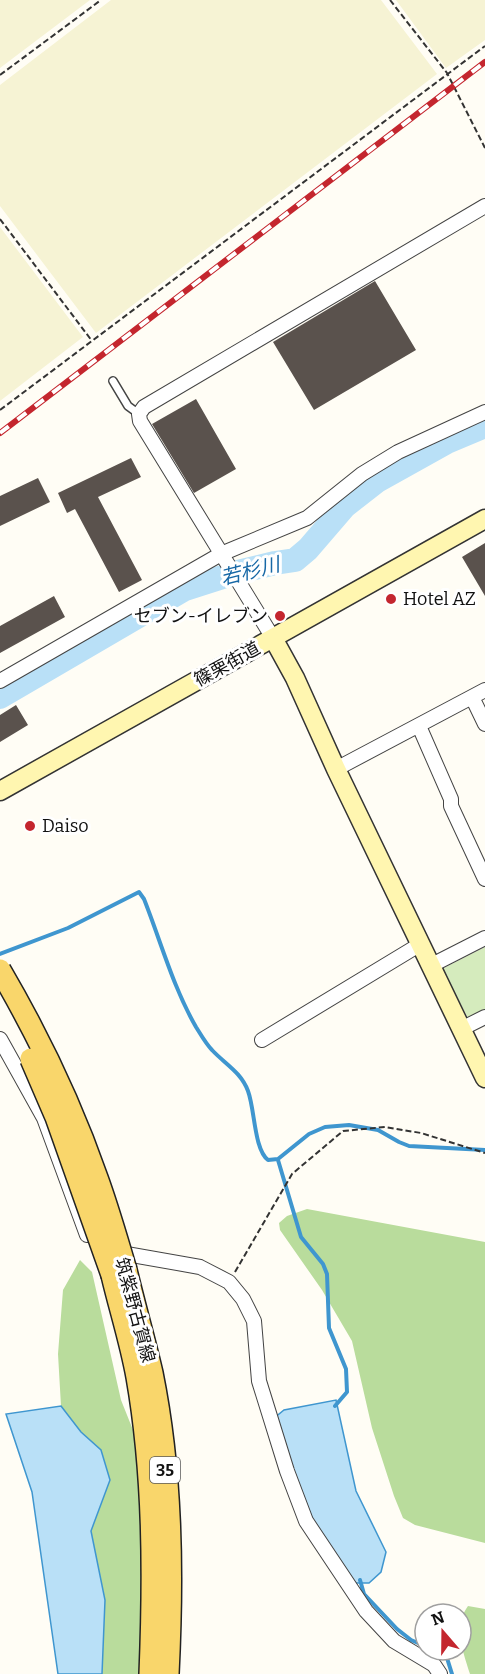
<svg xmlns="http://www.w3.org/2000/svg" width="485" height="1674" font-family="Bitter,'Noto Sans JP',serif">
<rect width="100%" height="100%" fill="#fffdf5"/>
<path fill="#f6f3d4" d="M0 0H90L0 68Z
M111 0H381L437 74 96 333 0 206V85Z
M396 0H485V40L446 68Z
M0 227 83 337 0 401Z"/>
<path fill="#d5ebbd" d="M485 947V1012L469 1020 442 969Z"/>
<path fill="#b9dc9c" d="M307 1209 485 1242V1543L415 1525 403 1518 394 1496 372 1428 352 1341 322 1290 280 1230 279 1223 287 1216Z
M80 1260 92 1272 121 1400 145 1460 142 1674H102L105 1600 91 1531 110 1480 101 1450 81 1432 61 1406 58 1354 63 1290Z
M468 1606 485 1609V1674H470C463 1652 453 1626 468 1606Z"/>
<path fill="#b9e0f7" stroke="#3f96cf" stroke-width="1.5" d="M336 1400 356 1491 386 1552 381 1572 369 1583H355L315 1525 273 1419 284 1410Z
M61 1406 81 1432 101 1450 110 1480 91 1531 105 1600 102 1674H58L32 1492 6 1414Z"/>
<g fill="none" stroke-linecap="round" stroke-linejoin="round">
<path stroke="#3f96cf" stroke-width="4" d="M0 954 68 928 139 892 144 899C161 942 173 987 196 1027 201 1035 206 1044 212 1050 225 1064 241 1072 248 1091 255 1110 254 1149 268 1160L278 1159 309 1134 325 1127 349 1125 378 1130 399 1142 409 1146 485 1150
M278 1160 301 1237 323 1264 327 1274 329 1328 346 1369 347 1392 335 1406
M360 1580 364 1594 397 1629 411 1640 425 1646
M433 1650 447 1658 452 1674"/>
<path stroke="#b9e0f7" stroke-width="24" d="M0 697 185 589 238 572 275 563 295 560 308 549 345 506 377 481 447 442 485 426"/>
</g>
<path fill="#5a524d" d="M375 281 416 350 314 410 273 342Z
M196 399 236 469 194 493 152 424Z
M131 458 141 477 98 497 142 580 119 592 75 509 67 513 58 493Z
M38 478 50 502 0 526V496Z
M485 543V596L462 557Z
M54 596 65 617 0 653V626Z
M16 705 28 725 0 742V715Z"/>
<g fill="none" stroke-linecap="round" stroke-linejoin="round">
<g stroke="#444" stroke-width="10">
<path id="lane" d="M113 381 128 406 139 414"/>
</g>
<g stroke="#444" stroke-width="16">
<path id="street" d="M273 638 140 421 139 414 144 407 485 206
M0 681 221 554 307 518 362 474 398 452 485 412
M472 697 485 724
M419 726 451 799V806L485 879
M336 769 485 690
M430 966 485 938
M461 1029 485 1017
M0 1039 44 1118 87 1235
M262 1040 419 945
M115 1252 200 1267 229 1282 243 1299 254 1321 259 1381 287 1471 306 1521 366 1611 394 1641 434 1665 440 1674"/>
</g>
<g stroke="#333" stroke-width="21">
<path id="secondary" d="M273 638 295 678 336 769 485 1078
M0 791 485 519"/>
</g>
<g stroke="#222" stroke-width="24">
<path id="primary" d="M126 1270C134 1304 144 1338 152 1373 172 1472 173 1574 168 1674
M112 1275C120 1309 131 1343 137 1377 154 1474 154 1576 150 1674"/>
</g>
<path stroke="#333" stroke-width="2" stroke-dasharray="6 3" stroke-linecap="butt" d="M390 0 447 73 485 148
M0 75 101 0
M0 219 92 341
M0 410 485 46
M235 1272 292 1174 343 1131 385 1127 421 1133 485 1153"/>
<use href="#lane" stroke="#fff" stroke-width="7"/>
<use href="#street" stroke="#fff" stroke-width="14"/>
<use href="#secondary" stroke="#fff6b0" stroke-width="18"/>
<use href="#primary" stroke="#f9d66b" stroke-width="21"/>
<g stroke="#c4262e" stroke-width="6">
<path id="rail" d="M0 433 485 62"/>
</g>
<use href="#rail" stroke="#fff" stroke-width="4" stroke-dasharray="11" stroke-linecap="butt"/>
<g stroke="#222" stroke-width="24" stroke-linecap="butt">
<path id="primary-bridge" d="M0 970C38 1035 72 1106 97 1178 108 1208 117 1240 126 1270
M31 1059 56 1117 112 1275"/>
</g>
<use href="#primary-bridge" stroke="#f9d66b" stroke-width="21"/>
</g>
<g fill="#c4262e" stroke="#fff" stroke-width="2">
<circle cx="391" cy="599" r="6"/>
<circle cx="280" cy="616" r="6"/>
<circle cx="30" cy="826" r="6"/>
</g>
<g text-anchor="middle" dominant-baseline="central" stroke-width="6" stroke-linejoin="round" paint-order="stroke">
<rect fill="#fff" stroke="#585858" stroke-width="1.5" x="150" y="1457" width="30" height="26" rx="4.5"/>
<g font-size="16" font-weight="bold" fill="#111">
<text x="165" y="1470">35</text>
</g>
<g font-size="18" fill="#111" stroke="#fff" text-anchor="start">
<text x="403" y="599">Hotel AZ</text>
<text x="268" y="616" text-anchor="end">セブン-イレブン</text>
<text x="42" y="826">Daiso</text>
</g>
<g font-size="18" fill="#111" stroke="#fff">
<text transform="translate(227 664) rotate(-29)">篠栗街道</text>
<text transform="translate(135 1310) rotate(75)">筑紫野古賀線</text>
</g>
<g font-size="20" font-style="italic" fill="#1768a6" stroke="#fff">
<text transform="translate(250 571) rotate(-14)">若杉川</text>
</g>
</g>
<g transform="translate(443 1632) rotate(340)"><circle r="28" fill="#ffffff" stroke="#a0a0a0" stroke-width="1.5"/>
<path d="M0-4.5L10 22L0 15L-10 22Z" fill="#c4262e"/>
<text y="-9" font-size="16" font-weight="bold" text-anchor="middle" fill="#111111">N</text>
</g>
</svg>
